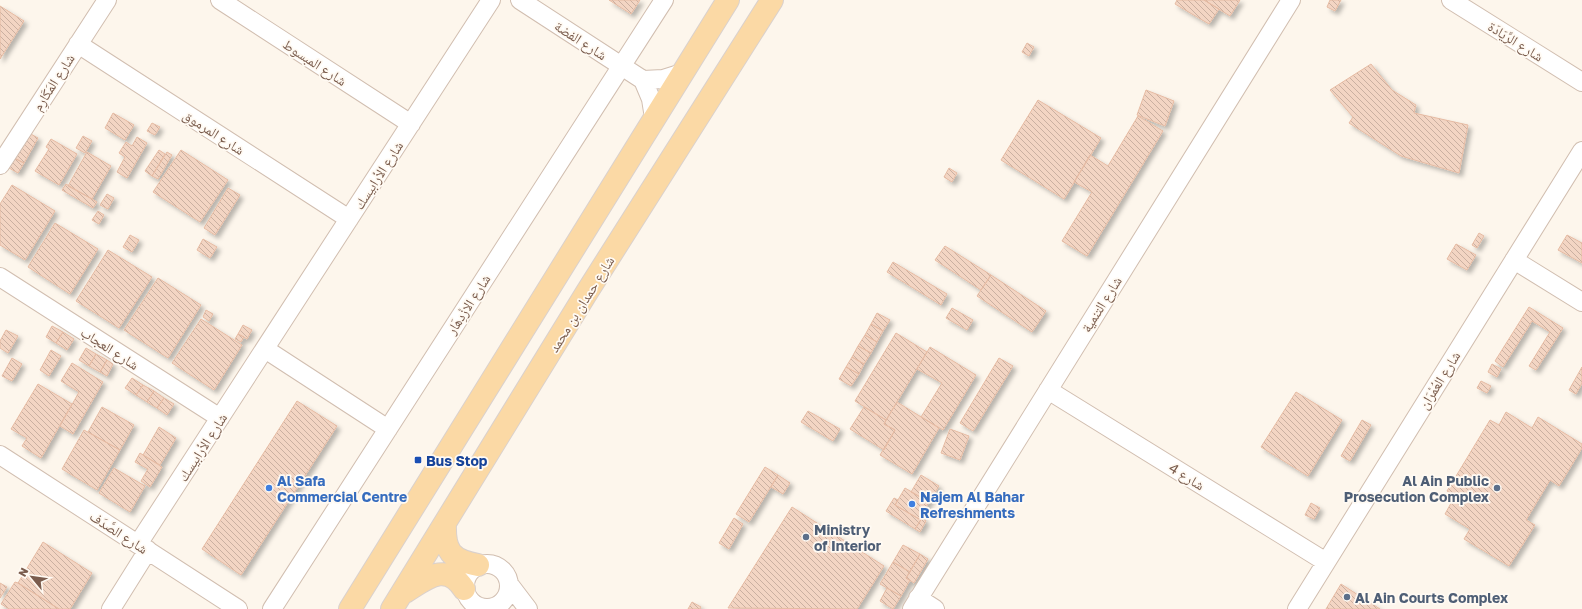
<svg xmlns="http://www.w3.org/2000/svg" width="1582" height="609" font-family="'Golos Text','Noto Naskh Arabic',sans-serif">
<defs>
<pattern id="building-back-hatch" width="6" height="6" patternUnits="userSpaceOnUse"><rect width="6" height="6" fill="#f3d5c3"/><path d="M-1 5l2 2M0 0l6 6M5-1l2 2" fill="none" stroke="#cab0a1"/></pattern>
<filter id="shadow"><feDropShadow dx="3.5" dy="3.5" stdDeviation="2" flood-color="#0004"/></filter>
</defs>
<rect width="100%" height="100%" fill="#fdf6ec"/>
<path fill="url(#building-back-hatch)" stroke="#e6bba3" filter="url(#shadow)" d="M609 0H640L631 14Z
M1177 0H1204L1219 9 1209 24 1175 4Z
M1204 0H1240L1230 16Z
M1330 0H1341L1335 11 1327 7Z
M0 6 24 21 0 59Z
M1027 43 1034 47 1029 56 1022 52Z
M1371 64 1392 90 1416 105 1414 113 1468 125 1459 173 1401 156 1349 123 1353 117 1330 90Z
M1146 90 1174 101 1165 126 1137 115Z
M1038 100 1101 138 1064 199 1001 160Z
M113 113 134 125 125 140 105 128Z
M1138 116 1163 131 1087 256 1062 241 1092 192 1074 182 1090 155 1108 166Z
M152 123 160 127 155 135 147 131Z
M29 133 38 138 24 163 14 158Z
M83 136 92 141 85 153 76 148Z
M137 137 147 143 127 178 117 172 125 157 119 153 126 142 132 146Z
M51 139 77 154 59 185 35 171 49 149 46 147Z
M159 150 165 154 152 176 145 171Z
M181 150 228 180 200 222 153 192Z
M87 152 111 166 92 199 68 186Z
M167 152 172 155 158 179 152 176Z
M14 158 24 163 18 173 9 168Z
M949 168 957 173 952 182 944 177Z
M66 184 97 202 93 208 62 190Z
M12 185 55 211 25 260 0 245V204Z
M228 188 240 195 215 235 204 228Z
M107 194 114 198 108 209 100 205Z
M98 211 104 215 99 224 92 220Z
M55 223 98 249 70 294 28 267Z
M1479 233 1484 236 1477 248 1472 245Z
M130 235 139 240 132 252 123 247Z
M1567 235 1582 243V263L1558 250Z
M203 239 217 247 210 258 197 250Z
M1456 244 1476 255 1467 270 1447 259Z
M945 246 991 275 981 290 935 260Z
M108 250 152 277 119 328 76 301Z
M893 262 947 294 941 305 887 272Z
M991 275 1046 311 1032 332 977 296Z
M158 278 201 305 168 358 124 330Z
M1529 307 1563 328 1536 370 1529 366 1550 332 1532 321 1503 367 1495 361Z
M952 308 973 320 967 330 946 318Z
M206 310 213 314 209 321 203 317Z
M877 313 890 320 883 331 871 324Z
M201 319 242 345 214 390 172 363Z
M871 324 883 331 877 342 865 335Z
M243 325 252 330 247 339 238 334Z
M52 326 63 332 56 343 46 337Z
M6 330 18 336 8 353 0 348V341Z
M63 332 74 339 67 350 56 343Z
M896 333 927 352 886 420 855 401Z
M238 334 244 337 241 342 235 339Z
M865 335 877 342 871 353 858 346Z
M858 346 871 353 864 364 852 357Z
M930 347 976 375 943 430 921 417 942 383 917 369Z
M86 348 96 354 89 366 79 360Z
M51 350 61 356 49 376 40 370Z
M96 354 107 360 100 372 89 366Z
M852 357 864 364 859 374 846 367Z
M12 358 22 364 12 381 2 376Z
M999 358 1013 366 973 431 960 423Z
M107 360 113 364 107 376 100 372Z
M72 363 103 382 73 434 60 426 79 392 61 381Z
M1492 364 1501 369 1497 377 1488 372Z
M846 367 859 374 851 386 839 379Z
M1582 367V383L1576 394 1569 390Z
M132 378 143 385 136 395 125 388Z
M1481 381 1491 386 1487 393 1477 388Z
M38 384 72 404 41 458 22 446 27 438 11 429Z
M143 385 154 391 147 402 136 395Z
M154 391 164 398 157 408 147 402Z
M1296 392 1342 420 1308 476 1261 447Z
M164 398 174 404 167 415 157 408Z
M297 401 337 426 241 575 202 549Z
M897 402 939 428 912 474 880 455 895 430 884 424Z
M102 407 134 425 120 450 88 432Z
M864 407 886 420 884 424 895 430 884 450 850 429Z
M808 411 840 429 833 441 801 422Z
M1506 412 1532 428 1538 417 1582 444V448L1559 486 1550 480 1526 520 1535 525 1509 566 1464 539 1470 529 1445 514 1455 496 1447 491 1490 420 1499 425Z
M1362 420 1371 425 1350 461 1341 456Z
M159 427 176 438 160 465 143 455Z
M950 429 969 436 960 460 941 453Z
M84 430 120 450 97 490 62 469Z
M140 453 162 467 150 487 141 481 148 469 135 462Z
M765 467 778 475 749 522 736 514Z
M114 468 145 486 130 512 99 493Z
M778 475 790 483 783 494 771 487Z
M921 475 939 486 929 502 911 492Z
M905 488 929 502 919 519 895 505Z
M894 498 898 500 895 505 919 519 920 517 922 518 915 529 886 511Z
M1311 503 1320 508 1314 519 1305 515Z
M792 507 884 566 857 609 728 608Z
M734 518 743 524 729 549 719 543Z
M922 518 926 521 920 532 915 529Z
M43 542 92 573 70 609H59L18 583Z
M903 545 920 554 910 572 893 562Z
M920 554 928 559 914 583 906 578Z
M893 562 910 572 906 578 910 580 901 596 880 584Z
M15 582 18 583 59 609H9L1 604Z
M0 583 7 587 0 598Z
M1341 584 1380 609H1326Z
M887 588 901 596 893 609 880 601Z
M692 602 701 607 700 609H688Z"/>
<g fill="none" stroke-linecap="round" stroke-linejoin="round">
<g stroke="#d1beb0" stroke-width="20">
<path id="minor" d="M220 0 411 124
M520 0 643 80 651 99 654 118
M1451 0 1582 82
M78 44 349 219
M643 80 663 79 682 73
M0 165 107 0
M1514 260 1582 302
M0 277 220 418
M265 349 388 429
M1048 390 1326 562
M0 455 238 609
M138 544 491 0
M465 586a22 22 0 1 1 44 0a22 22 0 1 1-44 0Z
M509 584 528 609
M918 598 935 609
M111 609 148 550
M272 609 664 0
M912 609 1291 0
M1297 609 1582 151"/>
</g>
<g stroke="#dad1cd" stroke-width="24">
<path id="major" d="M445 524C444 551 451 560 478 565
M405 592C426 579 446 561 464 589
M350 609 728 0
M392 609 587 292 772 0"/>
</g>
<use href="#minor" stroke="#fff" stroke-width="18"/>
<use href="#major" stroke="#fbd9a5" stroke-width="22"/>
</g>
<rect fill="#1a4fb4" stroke="#fffaf3" stroke-width="1.5" x="414" y="456" width="8" height="8" rx="2"/>
<g fill="#3f7fe0" stroke="#fffaf3" stroke-width="1.5">
<circle cx="269" cy="488" r="4"/>
<circle cx="912" cy="504" r="4"/>
</g>
<g fill="#5c6f8a" stroke="#fffaf3" stroke-width="1.5">
<circle cx="1497" cy="488" r="4"/>
<circle cx="806" cy="537" r="4"/>
<circle cx="1347" cy="597" r="4"/>
</g>
<g text-anchor="middle" dominant-baseline="central" stroke-width="3.5" stroke-linejoin="round" paint-order="stroke">
<g font-size="14" fill="#7a5c4d" stroke="#fffaf3">
<text transform="translate(581 40) rotate(33)">شارع الفضة</text>
<text transform="translate(1516 41) rotate(32)">شارع الرِّيَادَة</text>
<text transform="translate(315 62) rotate(33)">شارع المبسوط</text>
<text transform="translate(53 82) rotate(-57)">شارع المَكَارِم</text>
<text transform="translate(214 132) rotate(33)">شارع المرموق</text>
<text transform="translate(378 175) rotate(-57)">شارع الأرابيسك</text>
<text transform="translate(468 304) rotate(-57)">شارع الازْدِهَار</text>
<text transform="translate(581 304) rotate(-58)">شارع حمدان بن محمد</text>
<text transform="translate(1101 304) rotate(-58)">شارع التنمية</text>
<text transform="translate(110 348) rotate(33)">شارع العجاب</text>
<text transform="translate(1439 380) rotate(-58)">شارع العُمْرَان</text>
<text transform="translate(202 447) rotate(-57)">شارع الأرابيسك</text>
<text transform="translate(1187 476) rotate(32)">شارع 4</text>
<text transform="translate(119 532) rotate(33)">شارع الصَّدَف</text>
</g>
<g font-size="14" font-weight="bold" fill="#164399" stroke="#fffaf3" text-anchor="start">
<text x="426" y="460">Bus Stop</text>
</g>
<g font-size="14" font-weight="bold" fill="#366cbe" stroke="#fffaf3" text-anchor="start">
<text x="277" y="480">Al Safa<tspan x="277" dy="16">Commercial Centre</tspan></text>
<text x="920" y="496">Najem Al Bahar<tspan x="920" dy="16">Refreshments</tspan></text>
</g>
<g font-size="14" font-weight="bold" fill="#4e5e75" stroke="#fffaf3" text-anchor="start">
<text x="1489" y="480" text-anchor="end">Al Ain Public<tspan x="1489" dy="16">Prosecution Complex</tspan></text>
<text x="814" y="529">Ministry<tspan x="814" dy="16">of Interior</tspan></text>
<text x="1355" y="597">Al Ain Courts Complex</text>
</g>
</g>
<g transform="translate(32 577) rotate(299)" stroke="#fffaf3" stroke-width="3" paint-order="stroke">
<path d="M0-3L7 15L0 10L-7 15Z" fill="#7a5c4d"/>
<text y="-6" font-size="11" font-weight="bold" text-anchor="middle" fill="#7a5c4d">N</text>
</g>
</svg>
